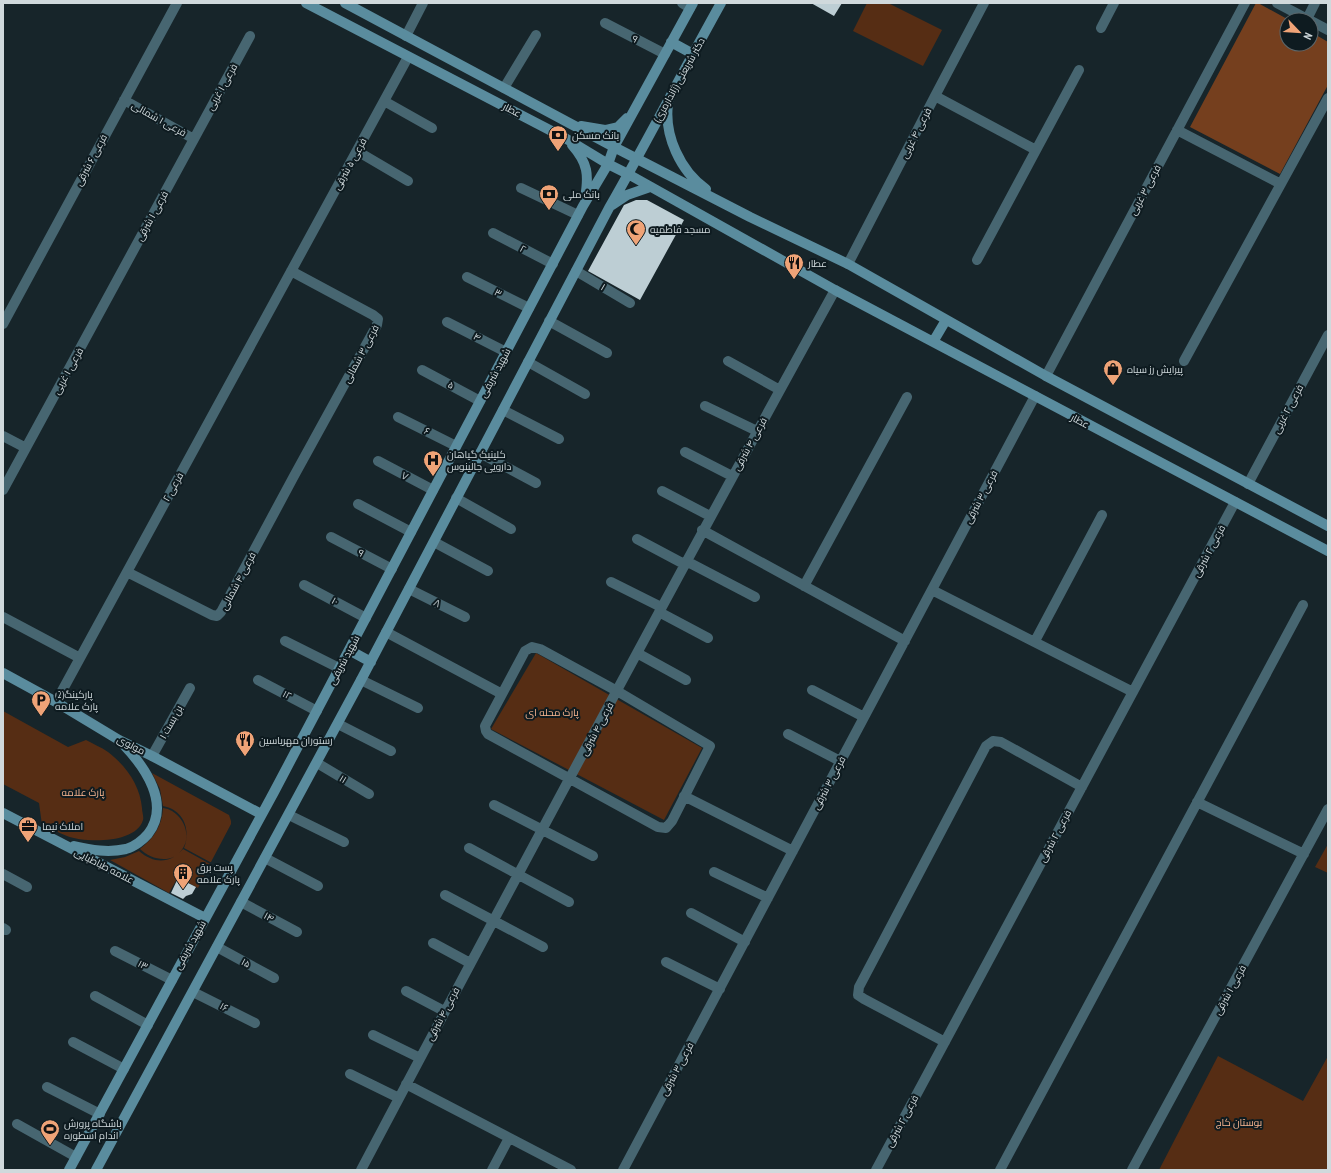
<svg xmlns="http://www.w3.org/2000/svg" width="1331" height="1173" font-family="'PT Sans Narrow',Cairo,sans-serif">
<rect width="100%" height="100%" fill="#17252a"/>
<path fill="#562d14" d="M867 3H888L942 30 923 66 853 31Z
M536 653 702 748 664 820 491 729Z
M3 711 68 747 86 740C93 744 101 747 108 752 126 766 140 785 142 808 142 812 144 817 143 820 136 844 85 843 67 836 59 833 51 828 42 825L39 803 3 784Z
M152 773 229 815 231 821V824L211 862H210L184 848C191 830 184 810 163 806L160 789Z
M163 808C180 810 193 832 183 848 173 865 151 860 140 849 154 838 162 826 163 808Z
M1328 844V873L1315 867Z
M183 849 210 864 198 888 178 877 169 893 110 860 125 857 139 851C154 864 170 864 183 849Z
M1218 1056 1303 1101 1328 1056V1170H1159Z"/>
<path fill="#753f1e" d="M1256 3H1258L1289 20H1287V44H1311V32L1328 42V85L1280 174 1190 127Z"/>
<path fill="#bdced4" d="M811 3H842L834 16Z
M636 200H647L684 220 640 300 588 271 624 205Z
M178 878 196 887 192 894 186 896 183 899 171 893Z"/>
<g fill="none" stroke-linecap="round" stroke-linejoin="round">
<path stroke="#476671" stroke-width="10" d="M682 3 690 8
M1277 3 1309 20
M1307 19 1315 3
M1311 21 1328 30
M605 23 665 54
M1101 28 1114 3
M406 36 423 3
M504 88 536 35
M935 96 1036 150
M124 100 194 139
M384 101 432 128
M1177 130 1281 184
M357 151 408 181
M521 188 578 215
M493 233 553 264
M977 260 1079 70
M848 264 935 96 984 3
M576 271 630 303
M467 277 529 308
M549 321 607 353
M447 322 506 352
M3 324 177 3
M728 361 780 390
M1184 361 1328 98
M528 362 585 394
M422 370 480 401
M1046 376 1245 3
M705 406 757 431
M503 410 559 439
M398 417 456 446
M3 436 26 448
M685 452 732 476
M480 453 536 483
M378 461 433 490
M1248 484 1328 335
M3 490 250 36
M662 491 710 516
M456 498 511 529
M358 504 411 532
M702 530 905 641
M331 537 392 569
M637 539 684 564
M434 542 488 571
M686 561 755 597
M127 572 212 615 217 616 221 612 294 476 377 325 378 319 373 315 291 271
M611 582 661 607
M304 585 366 618
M804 586 907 397
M409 589 465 617
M932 590 1133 692
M659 612 708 638
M3 617 80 658
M386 632 502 694
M285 641 339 668
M1035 641 1102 515
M532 647 540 649 617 691 710 746 672 821 666 828 658 827 488 734 486 731 485 726 525 651Z
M637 653 686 680
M258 680 317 711
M361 680 418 708
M812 690 864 717
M56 702 408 57
M338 724 391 751
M788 734 840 761
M152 756 190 688
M317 763 369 794
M684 796 793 851
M1197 802 1304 854
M494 805 593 856
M289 815 344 842
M469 848 569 902
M265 858 318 886
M714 872 768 898
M3 874 27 887
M445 895 543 947
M241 902 297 932
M691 913 745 942
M3 928 6 930
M433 943 470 963
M217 947 274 978
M115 951 172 980
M666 962 720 989
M406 991 444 1011
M193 992 255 1023
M95 996 148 1025
M373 1035 420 1058
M73 1042 124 1069
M945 1042 864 999 858 995 859 987 986 746 993 741 1001 742 1082 787
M350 1074 399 1098
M406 1084 571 1170
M47 1087 100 1114
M17 1124 76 1157
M361 1170C517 875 674 582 835 290
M492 1170 509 1138
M623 1170 1035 396
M876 1170 1235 502
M1000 1170 1303 605
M1132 1170 1328 809"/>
<path stroke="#5a8c9e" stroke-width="10" d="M306 3 565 138 608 164 628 174 835 290 1328 551
M345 3 614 147 750 217 848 264 1046 376 1328 526
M671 42 693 54
M668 104C664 135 680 171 706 189
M581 126 605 130 618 127 627 118
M572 145C588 163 589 175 585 198
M612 205 627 195 650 187
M933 342 946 320
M349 650 371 662
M3 673 56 702 119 740 152 756 261 814
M3 813 205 918
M74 846C91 850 108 853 126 849 134 847 143 840 148 834 171 804 145 767 123 744
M69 1170 274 792 583 206 608 164 614 147 693 3
M96 1170 361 680 609 208C648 140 683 71 721 3"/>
</g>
<defs>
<g id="bank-pin" transform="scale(1)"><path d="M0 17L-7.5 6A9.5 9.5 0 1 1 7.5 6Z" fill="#efa377" stroke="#0e1b20"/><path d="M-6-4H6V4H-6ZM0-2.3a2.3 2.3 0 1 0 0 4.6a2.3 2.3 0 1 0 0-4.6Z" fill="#111"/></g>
<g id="mosque-pin" transform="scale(1)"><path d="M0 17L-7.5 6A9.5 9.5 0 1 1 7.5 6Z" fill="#efa377" stroke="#0e1b20"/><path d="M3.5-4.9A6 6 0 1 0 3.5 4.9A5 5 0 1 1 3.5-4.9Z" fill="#111"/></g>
<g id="restaurant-pin" transform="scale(1)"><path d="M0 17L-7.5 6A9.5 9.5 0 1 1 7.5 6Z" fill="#efa377" stroke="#0e1b20"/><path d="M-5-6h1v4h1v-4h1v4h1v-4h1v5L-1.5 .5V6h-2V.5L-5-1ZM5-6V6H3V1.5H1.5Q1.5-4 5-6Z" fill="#111"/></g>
<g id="shop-pin" transform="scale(1)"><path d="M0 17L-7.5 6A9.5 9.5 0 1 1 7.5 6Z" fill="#efa377" stroke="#0e1b20"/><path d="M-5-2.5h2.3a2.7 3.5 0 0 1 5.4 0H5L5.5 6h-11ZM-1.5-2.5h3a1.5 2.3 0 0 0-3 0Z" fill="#111"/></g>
<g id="hospital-pin" transform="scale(1)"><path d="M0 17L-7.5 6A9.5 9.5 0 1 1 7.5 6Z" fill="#efa377" stroke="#0e1b20"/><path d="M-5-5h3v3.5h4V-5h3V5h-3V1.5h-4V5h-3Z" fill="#111"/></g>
<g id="parking-pin" transform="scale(1)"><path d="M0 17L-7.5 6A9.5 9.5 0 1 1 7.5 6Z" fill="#efa377" stroke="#0e1b20"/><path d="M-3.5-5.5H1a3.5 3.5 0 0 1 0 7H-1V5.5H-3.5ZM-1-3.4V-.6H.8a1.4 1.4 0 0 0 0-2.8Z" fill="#111"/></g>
<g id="office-pin" transform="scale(1)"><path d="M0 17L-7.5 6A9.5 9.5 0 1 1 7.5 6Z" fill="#efa377" stroke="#0e1b20"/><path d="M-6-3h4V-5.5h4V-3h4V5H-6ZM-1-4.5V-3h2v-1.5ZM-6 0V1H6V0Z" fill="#111"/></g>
<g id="building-pin" transform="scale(1)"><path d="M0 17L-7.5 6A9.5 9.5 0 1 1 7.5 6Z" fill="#efa377" stroke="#0e1b20"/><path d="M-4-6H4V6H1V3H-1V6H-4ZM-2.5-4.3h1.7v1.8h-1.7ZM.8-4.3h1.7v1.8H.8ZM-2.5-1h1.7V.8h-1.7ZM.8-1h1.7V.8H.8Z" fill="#111"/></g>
<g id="stadium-pin" transform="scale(1)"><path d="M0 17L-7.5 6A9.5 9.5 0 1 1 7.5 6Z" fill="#efa377" stroke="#0e1b20"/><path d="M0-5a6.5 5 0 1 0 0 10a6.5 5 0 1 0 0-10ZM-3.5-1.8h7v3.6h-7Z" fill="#111"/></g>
</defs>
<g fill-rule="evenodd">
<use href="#bank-pin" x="558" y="135"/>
<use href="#bank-pin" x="549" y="194"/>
<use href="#mosque-pin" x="636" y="229"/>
<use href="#restaurant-pin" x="794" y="263"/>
<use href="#shop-pin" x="1113" y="369"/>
<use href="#hospital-pin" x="433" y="460"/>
<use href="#parking-pin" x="41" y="700"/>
<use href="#restaurant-pin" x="245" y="740"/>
<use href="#office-pin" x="28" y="826"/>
<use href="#building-pin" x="183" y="873"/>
<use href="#stadium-pin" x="50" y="1129"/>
</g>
<g text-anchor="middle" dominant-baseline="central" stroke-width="4" stroke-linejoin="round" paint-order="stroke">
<g font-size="10" fill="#d0d9dc" stroke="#0e1b20">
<text transform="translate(635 39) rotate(28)">۹</text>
<text transform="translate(679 80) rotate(-61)">دکتر شریعتی (ژاندارمری)</text>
<text transform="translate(222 87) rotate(-61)">فرعی ۱ غربی</text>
<text transform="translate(512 110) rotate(27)">عطار</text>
<text transform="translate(159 119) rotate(29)">فرعی ۱ شمالی</text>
<text transform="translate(916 133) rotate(-63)">فرعی ۴ غربی</text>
<text transform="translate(91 160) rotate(-62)">فرعی ۶ شرقی</text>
<text transform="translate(350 164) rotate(-61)">فرعی ۵ شرقی</text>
<text transform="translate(1145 190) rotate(-62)">فرعی ۳ غربی</text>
<text transform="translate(152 216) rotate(-61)">فرعی ۱ شرقی</text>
<text transform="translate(523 249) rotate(28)">۲</text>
<text transform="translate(603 287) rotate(30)">۱</text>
<text transform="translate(498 293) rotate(27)">۳</text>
<text transform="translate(477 337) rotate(28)">۴</text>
<text transform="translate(361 354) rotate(-62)">فرعی ۳ شمالی</text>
<text transform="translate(68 371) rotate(-61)">فرعی ۱ غربی</text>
<text transform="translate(495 373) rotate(-62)">شهید شریفی</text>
<text transform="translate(451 385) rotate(28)">۵</text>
<text transform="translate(1288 409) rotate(-62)">فرعی ۲ غربی</text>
<text transform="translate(1080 421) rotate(28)">عطار</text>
<text transform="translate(427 431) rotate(27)">۶</text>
<text transform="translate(750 444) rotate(-61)">فرعی ۴ شرقی</text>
<text transform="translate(405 476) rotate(28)">۷</text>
<text transform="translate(173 487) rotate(-61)">فرعی ۲</text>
<text transform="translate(981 497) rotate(-62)">فرعی ۳ شرقی</text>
<text transform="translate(1209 551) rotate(-62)">فرعی ۲ شرقی</text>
<text transform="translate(361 553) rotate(28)">۹</text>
<text transform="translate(238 581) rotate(-62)">فرعی ۴ شمالی</text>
<text transform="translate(335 601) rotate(29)">۱۰</text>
<text transform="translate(437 603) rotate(27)">۸</text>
<text transform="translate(344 660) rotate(-62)">شهید شریفی</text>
<text transform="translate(287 695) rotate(27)">۱۲</text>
<text transform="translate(171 722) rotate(-61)">بن بست ۱</text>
<text transform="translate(597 729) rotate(-62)">فرعی ۴ شرقی</text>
<text transform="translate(131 745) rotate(27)">مولوی</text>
<text transform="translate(343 779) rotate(31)">۱۱</text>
<text transform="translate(829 783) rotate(-62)">فرعی ۳ شرقی</text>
<text transform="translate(1055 836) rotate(-62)">فرعی ۲ شرقی</text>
<text transform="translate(104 866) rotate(27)">علامه طباطبایی</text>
<text transform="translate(269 917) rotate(28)">۱۴</text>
<text transform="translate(190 945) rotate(-61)">شهید شریفی</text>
<text transform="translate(246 963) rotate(28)">۱۵</text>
<text transform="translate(143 965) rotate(27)">۱۳</text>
<text transform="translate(1230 990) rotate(-61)">فرعی ۱ شرقی</text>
<text transform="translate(224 1007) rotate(27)">۱۶</text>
<text transform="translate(443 1014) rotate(-62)">فرعی ۴ شرقی</text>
<text transform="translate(677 1069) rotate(-62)">فرعی ۳ شرقی</text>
<text transform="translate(902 1121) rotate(-62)">فرعی ۲ شرقی</text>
</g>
<g font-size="10" fill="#d0d9dc" stroke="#0e1b20" text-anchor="start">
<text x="572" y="135">بانک مسکن</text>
<text x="563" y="194">بانک ملی</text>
<text x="650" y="229">مسجد فاطمیه</text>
<text x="808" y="263">عطار</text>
<text x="1127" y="369">پیرایش رز سیاه</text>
<text x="447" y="454">کلینیک گیاهان<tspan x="447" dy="12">دارویی جالینوس</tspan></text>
<text x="55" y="694">پارکینگ(2)<tspan x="55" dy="12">پارک علامه</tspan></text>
<text x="259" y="740">رستوران مهریاسین</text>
<text x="42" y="826">املاک نیما</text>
<text x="197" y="867">پست برق<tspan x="197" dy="12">پارک علامه</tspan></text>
<text x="64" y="1123">باشگاه پرورش<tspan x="64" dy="12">اندام اسطوره</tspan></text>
</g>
<g font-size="10" fill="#fbb690" stroke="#0e1b20">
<text x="552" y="712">پارک محله ای</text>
<text x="83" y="792">پارک علامه</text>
<text x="1239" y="1122">بوستان کاج</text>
</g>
</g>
<rect width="1331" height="1173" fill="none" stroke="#d0d9dc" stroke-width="8"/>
<g transform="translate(1299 32) rotate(115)"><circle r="19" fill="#0e1b20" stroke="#5c676b"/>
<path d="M0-3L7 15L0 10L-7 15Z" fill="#efa377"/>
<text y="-6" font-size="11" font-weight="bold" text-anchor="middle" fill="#d0d9dc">N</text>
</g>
</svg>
